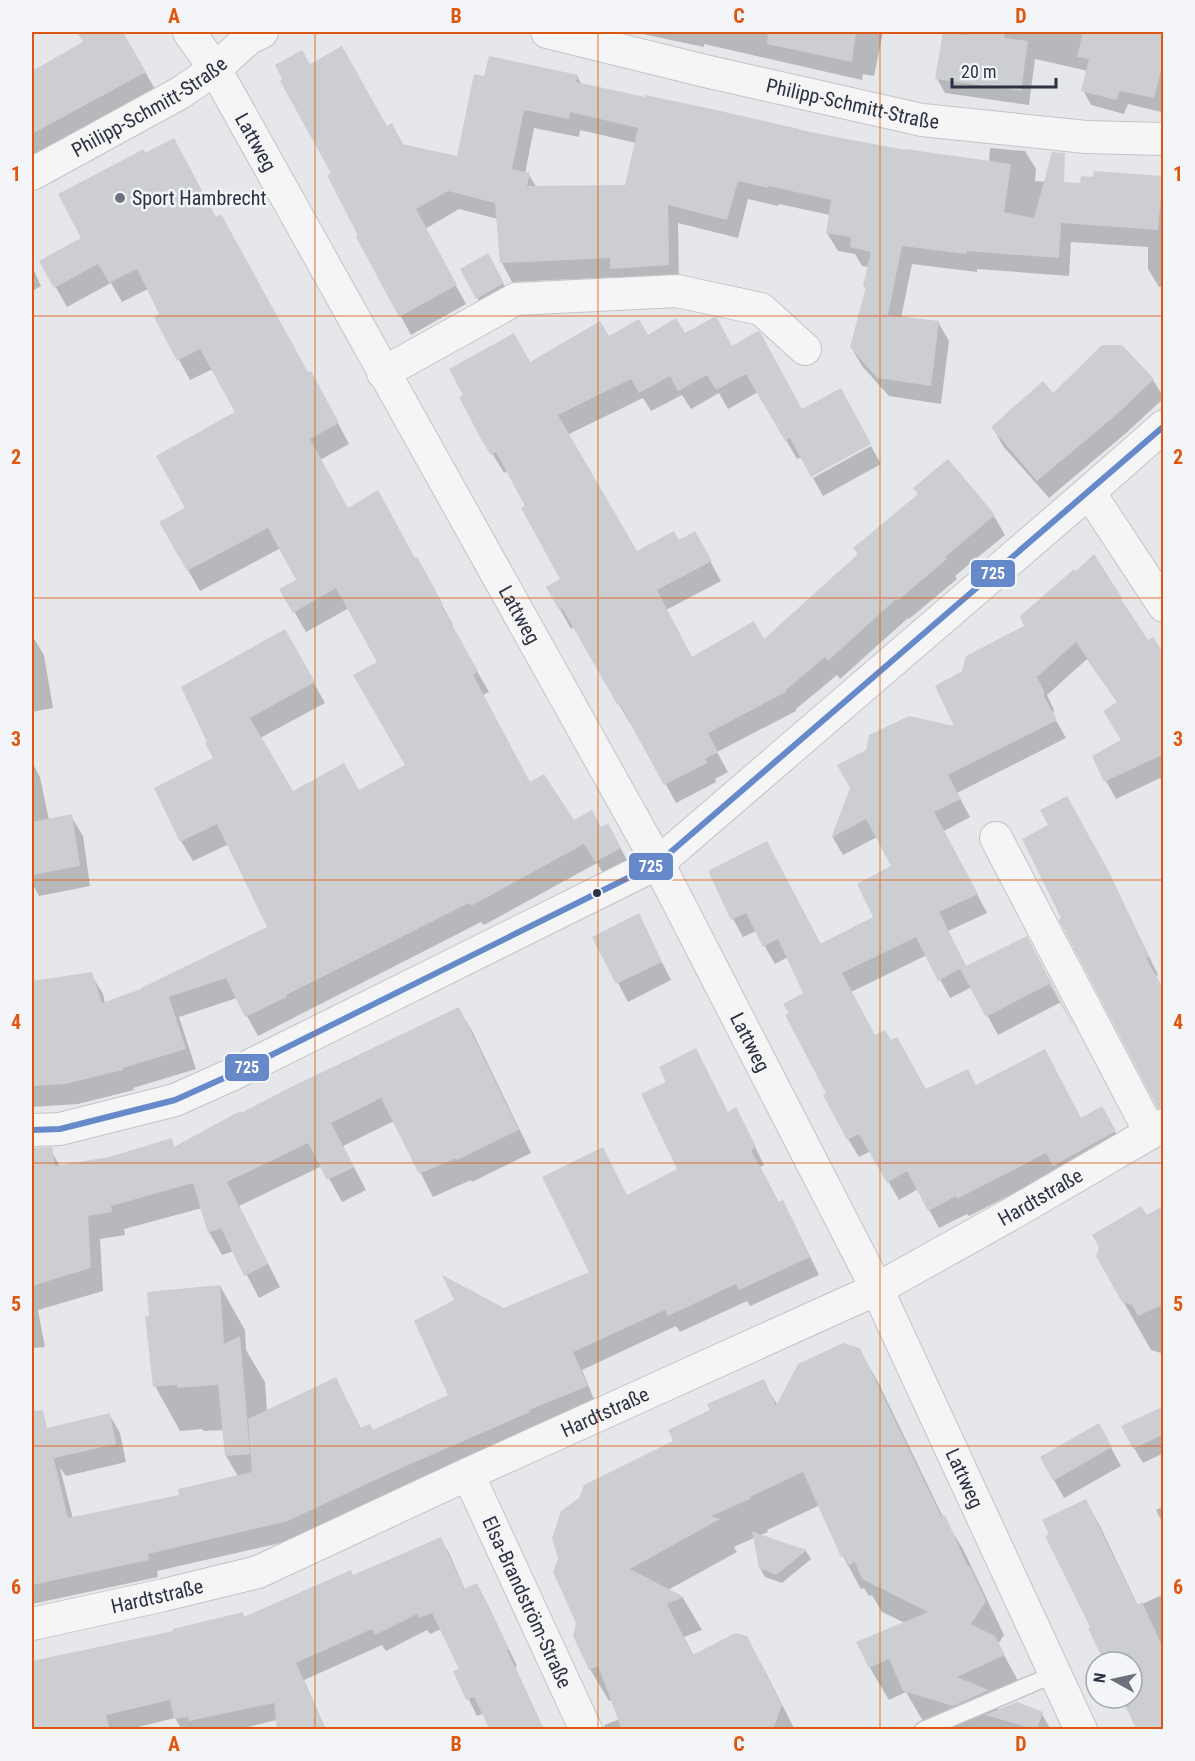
<svg xmlns="http://www.w3.org/2000/svg" width="1195" height="1761" font-family="'Roboto Condensed',sans-serif">
<rect width="100%" height="100%" fill="#e5e7ea"/>
<path fill="#0003" fill-rule="evenodd" d="M79 32H122L155 89 32 156V73L85 42Z
M633 32H883L874 76 863 74 862 80 704 44V47Z
M944 32H1152L1164 34V104L1161 112 1128 104 1124 114 1091 105 1083 90 1088 71 1035 59 1029 105 945 93 937 79Z
M310 66 387 128 392 125 404 146 458 158 485 77 577 76 582 85 906 152 989 162 990 148 1025 151 1036 169 1035 181 1082 185 1162 178 1164 180V287H1159L1148 269V247L1071 242 1069 276 977 269V272L912 264 901 318 938 322 949 341 941 404 889 396 862 366 851 347 867 289 864 286 869 267 862 266 855 254 838 251 827 233 830 215 779 204 778 206 748 199 738 238 678 223 679 284 622 287 616 277 512 282 502 263 498 219 459 209 425 229 466 304 411 335 358 237 360 236 333 173ZM534 128 579 137 580 130 636 143 627 186 537 188 529 175 525 174Z
M216 219 308 374 322 393 349 444 320 460 348 510 415 560 416 559 453 625 451 626 489 692 483 695 530 784 574 822 601 829 619 845 631 868 608 881 597 863 484 925 481 922 258 1036 237 998 179 1017 196 1069 133 1088 134 1090 78 1104 32 1107V1039H34L32 1020V983L91 974 103 994 105 1003 143 990 269 928 229 844 193 861 181 841 215 759 285 631 325 703 260 738 293 793 359 792 407 765 379 663 349 608 306 632 281 589 298 580 281 548 200 591 161 523 187 508 237 413 213 369 190 380 156 318 161 315 148 289 122 302 111 283 67 307 41 261Z
M487 255 508 292 482 307 462 269Z
M32 266 41 286 32 291Z
M758 332 802 457 797 459 758 392 728 409 719 393 691 409 682 395 651 411 643 398 567 435 636 553 679 542 705 552 721 581 666 610 692 658 764 641 994 516 1005 535 955 576 957 579 909 619 908 618 840 679 837 675 796 709V711L717 752 728 772 715 779 716 782 676 803 631 721 629 722 574 627 571 629 548 588 562 580 508 471 504 473 483 438 530 364 608 338 685 335 732 348Z
M1153 380 1164 398 1125 434 1049 498 1003 446 993 428 1053 395Z
M871 446 881 464 823 496 813 478Z
M1026 627 1148 642 1164 656V784L1160 778 1116 799 1106 781 1123 741 1118 703 1087 659 1047 695 1054 710 1053 715 1066 738 957 793 970 817 944 831 987 913 948 931 967 968 1026 938 1061 1002 998 1035 972 987 950 998 927 955 851 992 875 1037 926 1091 977 1087 1081 1120 1112 1126 1125 1150 1057 1171 969 1216 967 1214 939 1228 918 1189 899 1200 871 1151 859 1157 848 1139 791 1013 805 994 788 957 775 964 756 931 743 937 733 919 777 861 821 945 875 917 893 867 877 837 843 855 833 838 852 788 957 728 963 672Z
M32 635 44 655 53 708 32 712Z
M32 762 40 777 49 820 71 816 83 836 90 886 39 896 32 883Z
M1118 892 1158 975 1155 977 1164 992 1162 1112 1152 1094Z
M638 915 671 980 628 1002 594 937Z
M458 1008 472 1031 531 1153 472 1182 471 1180 433 1197 394 1121 343 1146 366 1190 342 1202 322 1166 239 1206 280 1287 259 1298 234 1251 222 1255 209 1232 202 1208 124 1229 125 1235 100 1239 103 1291 38 1310 45 1347 32 1348V1153L51 1151 60 1166 110 1158 171 1140 175 1148Z
M736 1109 764 1165 760 1167 779 1203 782 1202 792 1219 819 1275 750 1306 747 1301 680 1332 676 1326 582 1370 596 1404 298 1539 157 1571 158 1577 32 1604V1458L51 1453 56 1459 48 1429 109 1414 120 1433 126 1462 66 1476 60 1468 73 1519 181 1496 238 1476 226 1456 224 1430 204 1431 202 1429 180 1431 155 1386 220 1286 245 1330 246 1350 265 1382 267 1411 336 1379 361 1429 373 1432 450 1396 503 1310 591 1273 627 1196 679 1170 728 1113Z
M1164 1207V1357L1161 1353 1151 1350 1123 1301 1146 1217Z
M859 1349 878 1382 943 1517 963 1549 1004 1635 998 1644 1022 1688 994 1701 999 1711 1042 1714 1051 1730H945L924 1723 906 1692 889 1700 870 1668 905 1623 882 1612 872 1595 869 1596 864 1588 861 1589 843 1556 820 1505 767 1530 768 1532 760 1535 806 1551 811 1559 782 1583 765 1577 760 1568 754 1538 734 1547 737 1552 668 1590 683 1598 702 1630 684 1637 694 1656 746 1638 765 1671 795 1730H605L604 1725 620 1719 613 1700 609 1701 590 1669 675 1442 712 1411 763 1381 778 1406Z
M1164 1408V1453L1143 1463 1134 1448Z
M1109 1444 1121 1466 1064 1498 1054 1480Z
M1086 1501 1101 1528 1138 1606 1164 1594V1730L1123 1698H1132V1662H1106L1092 1628Z
M1164 1506V1526L1156 1510Z
M440 1538 450 1555 465 1590 477 1585 486 1601 517 1666 515 1667 544 1730H491L484 1713 477 1716 455 1672 461 1669 441 1629 430 1634 427 1630 386 1651 382 1645 304 1680 326 1730H278L277 1720 235 1730H182L175 1718 126 1730H32V1662L175 1632 242 1614 245 1619 353 1576Z"/>
<path fill="#ccced2" fill-rule="evenodd" d="M77 32H123L146 72 32 134V71L83 42Z
M768 32H856L852 62 767 44Z
M943 32 968 35 969 32H1005L1004 38 1028 41 1021 91 935 79Z
M1083 32H1164V59L1154 98 1120 91 1116 100 1081 91 1089 59 1077 57Z
M342 46 387 126 392 123 402 144 457 156 474 74 484 76 489 56 578 75 576 82 645 97V95L707 108 799 129V130L905 150V149L1011 164 1004 212 1034 218 1052 152 1065 153 1064 182 1080 183 1081 176 1093 177 1094 171 1163 176 1158 230 1061 223 1059 258 967 251 966 254 902 246 888 315 939 321 931 386 877 378 850 347 866 287 863 286 871 252 850 247 851 237 826 233 831 200 769 186 768 188 738 181 727 220 668 205 669 265 610 269V258L500 263 495 203 448 191 416 209 457 285 399 317 356 237 358 236 327 175 331 173 280 81 282 79 275 65 302 50 310 64ZM524 110 569 119 570 112 638 128 625 185 527 186 530 173 512 169Z
M174 138 216 217 221 214 308 372 311 371 339 423 310 439 348 508 378 490 415 558 417 557 443 604 441 605 478 671 473 675 530 782 544 774 574 820 592 810 601 827 608 823 621 848 595 862 584 844 471 906 469 903 286 995 287 997 245 1017 226 978 169 997 186 1049 123 1068V1070L65 1084 32 1086V981L92 972 102 1003 141 989V988L267 927 217 824 180 842 154 788 213 758 205 743 207 742 181 687 285 629 315 682 250 718 293 791 344 763 359 790 405 765 353 675 377 662 336 588 293 613 279 589 296 580 268 528 187 571 159 522 185 508 156 456 235 412 200 349 177 361 154 317 159 314 137 269 109 283 98 264 54 288 39 261 81 238 58 194 144 149 145 153Z
M488 253 504 283 476 299 460 269Z
M714 317 717 318 732 346 758 331 760 332 802 409 841 388 871 444 811 477 790 438 785 441 746 374 716 390 707 375 678 391 670 376 639 393 631 379 558 415 637 551 674 531 679 540 695 531 712 561 657 590 692 657 754 621 764 639 858 554 853 548 918 494 913 488 948 459 995 515 945 557 947 559 897 601 896 599 828 661 825 657 786 690V692L708 733 718 752 705 759 707 763 664 785 619 703 617 704 562 608 559 610 546 587 560 579 521 508 525 506 496 452 491 455 481 439 459 397 463 395 449 369 514 333 530 362 600 321 609 336 639 319 648 335 676 318 685 333Z
M1102 345H1122L1154 379 1115 416 1037 481 991 427 1043 381 1053 393Z
M1094 554 1122 598 1121 599 1148 640 1153 637 1164 654V754L1104 782 1092 756 1121 740 1103 711 1117 702 1076 642 1037 677 1044 691V696L1057 720 948 775 961 799 934 812 978 894 939 912 966 966 1027 936 1079 1036 1049 984 986 1017 960 969 938 981 916 937 842 973 875 1035 885 1030 891 1040 897 1037 926 1089 968 1069 976 1085 1045 1049 1081 1118 1102 1106 1116 1131 1053 1166 1046 1153 957 1199 956 1196 928 1211 907 1171 887 1183 859 1134 847 1140 823 1095 826 1093 785 1015 789 1013 783 1004 803 993 778 939 763 947 746 913 731 920 708 871 767 841 820 944 873 917 857 884 891 866 866 819 831 838 850 788 837 765 866 750 869 735 909 716 954 726 935 686 962 671 966 656 1024 626 1020 616 1074 569 1076 571Z
M1067 796 1109 872 1149 957 1146 958 1164 990V1107L1158 1109 1059 920 1061 918 1022 839 1048 825 1040 810Z
M72 814 80 866 32 875V822Z
M639 913 662 962 616 984 592 937Z
M459 1007 519 1130 457 1160 456 1158 419 1174 381 1098 331 1123 354 1167 327 1180 308 1143 227 1182 268 1264 244 1276 221 1228 208 1233 193 1183 111 1206 112 1212 88 1216 91 1268 32 1286V1148L52 1147 55 1166 109 1157 172 1138 174 1147 240 1111 241 1113 293 1086Z
M696 1048 728 1112 736 1107 756 1147 751 1150 778 1202 783 1200 810 1257 739 1290 736 1284 668 1316 665 1310 573 1352 588 1386 529 1410 530 1412 390 1473 288 1521 148 1554 149 1560 32 1585V1411L43 1410 47 1428 110 1413 116 1444 54 1458 52 1451 68 1518 179 1495 178 1489 252 1472 248 1419 336 1377 360 1428 370 1424 373 1430 448 1395 414 1321 454 1300 442 1275 504 1308 589 1272 542 1177 603 1147 627 1195 677 1169 641 1094 666 1082 659 1067Z
M1164 1205V1304L1138 1316 1132 1305 1122 1302 1096 1256 1099 1247 1092 1235 1141 1206 1147 1215Z
M220 1285 224 1344 240 1336 250 1454 225 1456 218 1385 177 1388V1385L153 1387 145 1316H149L147 1292Z
M843 1343 860 1348 941 1516 945 1515 968 1567 970 1566 986 1601 971 1624 995 1636 1005 1655 957 1677 989 1690 953 1706 903 1691 889 1659 869 1668 856 1642 928 1612 862 1579 855 1562 849 1565 844 1556 841 1557 803 1472 750 1497V1499L711 1516 720 1519 630 1569 684 1597 667 1604 693 1655 735 1633 747 1636 782 1705 773 1730H622L598 1666 589 1670 573 1636 576 1623 553 1572 558 1558 552 1538 561 1511 579 1498 584 1485 673 1441 668 1430 710 1410 707 1404 764 1379 776 1406 798 1364Z
M1164 1406V1434L1133 1449 1121 1426Z
M1099 1423 1112 1447 1053 1481 1040 1457Z
M1086 1499 1137 1605 1142 1602 1164 1650V1730H1137L1121 1698H1132V1662H1104L1088 1628 1090 1627 1045 1536 1049 1534 1042 1520Z
M752 1531 779 1541 807 1550 776 1575 759 1568Z
M441 1537 464 1589 477 1583 509 1649 507 1650 544 1730H490L474 1697 466 1700 453 1671 459 1669 432 1613 419 1618 417 1614 375 1635 372 1629 296 1663 326 1730H277L274 1703 189 1721 188 1717 174 1719 170 1700 106 1715 110 1730H32V1661L173 1631V1629L243 1612 244 1617 351 1570 353 1575Z
M1017 1702 1043 1712 1037 1730 985 1715Z"/>
<g fill="none" stroke-linecap="round" stroke-linejoin="round">
<g stroke="#c2c4c7" stroke-width="19">
<path id="lane" d="M923 1730 1055 1674"/>
</g>
<g stroke="#c2c4c7" stroke-width="34">
<g id="street">
<path id="s1" d="M189 32 215 69 658 863 877 1289 1081 1730"/>
<path id="s2" d="M547 32 705 71 922 120 1086 137 1164 139"/>
<path id="s3" d="M32 174 180 93 215 69 248 39 262 32"/>
<path d="M383 373 516 299 677 291 761 309 805 349"/>
<path d="M1089 492 1164 606"/>
<path d="M996 838 1150 1132"/>
<path d="M32 1130 60 1129 175 1100 233 1074 658 863 1089 492 1164 426"/>
<path id="s4" d="M468 1474 586 1730"/>
<path id="s5" d="M32 1624 164 1595 258 1572 468 1474 877 1289 1013 1213 1164 1125"/>
</g>
</g>
<use href="#lane" stroke="#f5f5f6" stroke-width="16"/>
<use href="#street" stroke="#f5f5f6" stroke-width="32"/>
<g stroke="#f4f5f8" stroke-width="10">
<path id="bus-1" d="M32 1130 60 1129 175 1100 233 1074 658 863 1164 426"/>
</g>
<use href="#bus-1" stroke="#6589c9" stroke-width="6"/>
</g>
<path fill="none" stroke="#df570f" stroke-width="1.5" stroke-opacity="0.55" d="M315 32V1730M598 32V1730M880 32V1730M32 316H1164M32 598H1164M32 880H1164M32 1163H1164M32 1446H1164"/>
<circle fill="#6d717d" stroke="#f4f5f8" stroke-width="2" cx="120" cy="198" r="6"/>
<circle fill="#2c3143" stroke="#f4f5f8" stroke-width="2" cx="597" cy="893" r="5"/>
<g text-anchor="middle" dominant-baseline="central" stroke-width="5" stroke-linejoin="round" paint-order="stroke">
<g font-size="20" fill="#2c3143" stroke="#f4f5f8">
<text stroke="none"><textPath href="#s2" startOffset="314">Philipp-Schmitt-Straße</textPath></text>
<text stroke="none"><textPath href="#s3" startOffset="135">Philipp-Schmitt-Straße</textPath></text>
<text stroke="none"><textPath href="#s1" startOffset="129">Lattweg</textPath></text>
<text stroke="none"><textPath href="#s1" startOffset="670">Lattweg</textPath></text>
<text stroke="none"><textPath href="#s1" startOffset="1156">Lattweg</textPath></text>
<text stroke="none"><textPath href="#s5" startOffset="1100">Hardtstraße</textPath></text>
<text stroke="none"><textPath href="#s5" startOffset="614">Hardtstraße</textPath></text>
<text stroke="none"><textPath href="#s1" startOffset="1642">Lattweg</textPath></text>
<text stroke="none"><textPath href="#s5" startOffset="128">Hardtstraße</textPath></text>
<text stroke="none"><textPath href="#s4" startOffset="141">Elsa-Brandström-Straße</textPath></text>
</g>
<g font-size="20" fill="#2c3143" stroke="#f4f5f8" text-anchor="start">
<text x="132" y="198">Sport Hambrecht</text>
</g>
</g>
<g stroke="#f4f5f8" stroke-width="2">
<rect x="970" y="559" width="46" height="29" rx="6" fill="#6589c9"/>
<rect x="628" y="852" width="46" height="29" rx="6" fill="#6589c9"/>
<rect x="224" y="1053" width="46" height="29" rx="6" fill="#6589c9"/>
</g>
<g font-size="16" text-anchor="middle" font-weight="bold" fill="#fff">
<text x="993" y="579">725</text>
<text x="651" y="872">725</text>
<text x="247" y="1073">725</text>
</g>
<rect width="1195" height="1761" fill="none" stroke="#f4f5f8" stroke-width="66"/>
<g transform="translate(1114 1680) rotate(278)"><circle r="28" fill="#f4f5f8" stroke="#a4a7b0" stroke-width="1.5"/>
<path d="M0-4.5L10 22L0 15L-10 22Z" fill="#6d717d"/>
<text y="-9" font-size="16" font-weight="bold" text-anchor="middle" fill="#2c3143">N</text>
</g>
<path d="M952 78v9h104v-9" fill="none" stroke="#2c3143" stroke-width="3"/>
<text x="961" y="78" font-size="18" fill="#2c3143" stroke="#f4f5f8" stroke-width="4.5" paint-order="stroke">20 m</text>
<rect x="33" y="33" width="1129" height="1695" fill="none" stroke="#df570f" stroke-width="2"/>
<g font-size="20" text-anchor="middle" font-weight="bold" fill="#df570f">
<text x="174" y="23">A</text>
<text x="456" y="23">B</text>
<text x="739" y="23">C</text>
<text x="1021" y="23">D</text>
<text x="16" y="181">1</text>
<text x="1178" y="181">1</text>
<text x="16" y="464">2</text>
<text x="1178" y="464">2</text>
<text x="16" y="746">3</text>
<text x="1178" y="746">3</text>
<text x="16" y="1029">4</text>
<text x="1178" y="1029">4</text>
<text x="16" y="1311">5</text>
<text x="1178" y="1311">5</text>
<text x="16" y="1594">6</text>
<text x="1178" y="1594">6</text>
<text x="174" y="1751">A</text>
<text x="456" y="1751">B</text>
<text x="739" y="1751">C</text>
<text x="1021" y="1751">D</text>
</g>
</svg>
